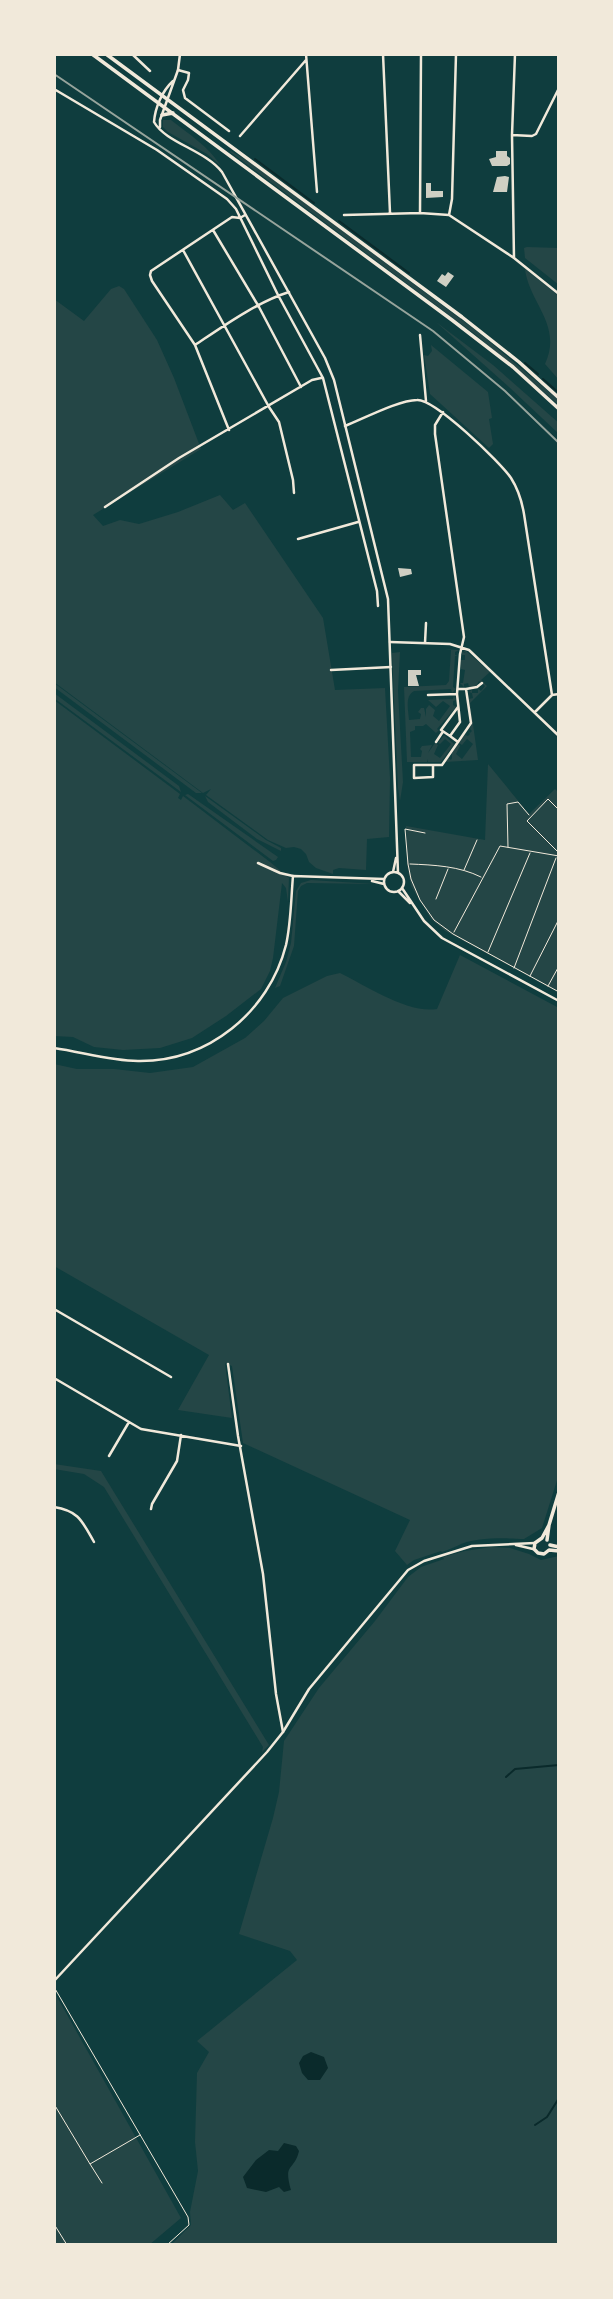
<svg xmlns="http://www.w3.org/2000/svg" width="613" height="2299" font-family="Cabin,sans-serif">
<rect width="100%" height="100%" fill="#0f3d3e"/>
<path fill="#244646" d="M163 120H171C190 135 208 146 221 166L207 154 168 132 163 127Z
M231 151 250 162 478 332 553 395 559 400V405L476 335 230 152Z
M527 247 559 248V285L525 258 524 248Z
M525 269 559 296V380L545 364C563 325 529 303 525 269Z
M119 286 124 289 157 340 174 378 201 449 93 515 103 526 120 520 139 524 178 512 220 495 233 510 245 503 323 618 335 690 385 688 390 779 389 837 367 839 366 870 339 868 333 870V874L316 868 309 862 306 854 301 849 294 847 286 848 268 840 206 795 211 789 203 793 54 682V299L84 321 111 289Z
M436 322 493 365 552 417 559 423V434L509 387Z
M431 345 488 392 492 418 489 419 493 444 489 448 430 394 424 355 428 356 432 351Z
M443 649 459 650 455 652V655H458L455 656 453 687 456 689 452 693 451 689 414 691C405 696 408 708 409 720L420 719 421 714 418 712 421 708H424L426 717V709L429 705 435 710 433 716 439 721 450 706 443 701 436 707 428 700 453 699 454 696 456 700 453 701V705L456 707 437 729 440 732 438 731 436 733 426 724 423 726H415V730L410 732 411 757H421L422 751 420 749 422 746 432 745 428 753 435 743 438 745 434 754 440 758 451 744 445 739 440 744 438 743 444 735 454 744 441 762H428L427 759V762H407L404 687 446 685 449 681 451 650Z
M465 650 490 672 481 680 487 686 470 703 478 760 445 762 448 758 451 760 452 758V753L458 744 460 746 456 754 462 759 473 744 467 739 462 745 459 743 465 735 468 736 470 734 468 731 470 733 472 731 470 729 472 722 469 699 473 698 472 693 469 692 472 690V693H478V689L481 691 485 686 479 681 476 686 469 687 468 683 464 684V687L460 683H463L465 670 461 669V660H465V655H462V652L466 653 463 651Z
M400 652 398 691 403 782 400 801 398 788 392 653Z
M54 683 202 793H196L54 687Z
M54 693 179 786 181 792 54 698Z
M54 700 180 794 178 798 181 800 183 796 270 862 289 878 288 902 286 888 282 883 273 958 270 971 261 989 226 1016 192 1038 160 1048 123 1050 94 1047 73 1037 54 1036Z
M488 764 529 814 555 789 559 793V993L445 931 431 919 411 886 407 864 406 826 485 840Z
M188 794 278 857 276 860 273 861 185 795Z
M205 796 266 840 281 848V851L257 839 208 802Z
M311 880 374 884 307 883 301 886 298 891 294 946 280 986 275 988 286 962 291 943 296 891 301 883Z
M460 955 559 1008V1474L542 1528 524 1539C505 1538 474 1537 457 1546 452 1548 448 1550 442 1552L441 1551 414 1560 407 1565 395 1551 410 1520 243 1443 232 1366 225 1363 232 1418 178 1410 209 1355 54 1266V1064L77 1069H114L150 1073 193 1067 245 1038 264 1021 283 998 327 976 340 973C365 985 408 1014 437 1009Z
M54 1464 101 1471 269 1745 262 1752 263 1747 104 1487 84 1474 54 1469Z
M491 1547 510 1548 529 1554 541 1560 559 1556V2245H171L191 2225 190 2212 198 2171 195 2142 197 2073 209 2052 197 2041 297 1960 290 1951 239 1934 273 1818 279 1792 284 1741 319 1688 375 1621 408 1577 421 1567 444 1559 443 1557 465 1551Z
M56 1995 181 2218 149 2245H54V1997Z"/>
<path fill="#0a2a2b" d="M311 2052 324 2057 328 2068 320 2080H308L302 2073 299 2063 303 2056Z
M284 2143 296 2146 299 2151C294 2172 283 2162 291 2190L284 2192 279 2187 266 2192 247 2188 243 2177 256 2160 269 2150 278 2151Z"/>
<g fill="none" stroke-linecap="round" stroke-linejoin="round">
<path stroke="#0a2a2b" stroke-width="2" d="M255 159 314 203
M339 221 409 273
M525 363 538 374
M543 379 559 393
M506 1777 515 1769 559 1765
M535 2125 547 2117 559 2098"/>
</g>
<path fill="#cfcfc3" d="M496 151H507V156L510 158V164L507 166H492L489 159 496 157Z
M505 176 509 177 507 192H493L497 177Z
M426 183H431V191H443V197L426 198Z
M448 272 454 276 446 287 437 281 442 274 445 276Z
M398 568 411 569 412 574 400 577Z
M408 670H421V675H416L419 686H408Z"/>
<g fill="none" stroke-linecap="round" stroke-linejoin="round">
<path stroke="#f1e9da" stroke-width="1" d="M559 810 548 799 527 821 559 853
M425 833 405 829 408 864 411 879 420 900 434 920 453 934 559 992
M508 847 507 804 518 802 529 815
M410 864C434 865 459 866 481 877
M464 870 477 840
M436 899 448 869
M454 932 500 846 559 856
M488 952 530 853
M514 968 556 858
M530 976 559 919
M548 986 559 966"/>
<path stroke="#f1e9da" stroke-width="1" d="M54 1987 188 2217 189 2225 167 2245
M54 2104 90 2164 140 2135
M90 2164 102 2183
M54 2224 67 2245"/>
<path stroke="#f1e9da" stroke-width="2.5" d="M132 54 150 71
M306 54 317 192
M383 54 390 213
M178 70 189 73 188 80 183 90 185 98 229 131
M54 89 157 150 227 199 236 209 278 295 323 378 377 591 378 606
M512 135 532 136 536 134 559 88
M240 136 306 60
M420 212 421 54
M344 215 420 213 449 215 514 258 559 294
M449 215 452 199 456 54
M213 230 259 307 301 387
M183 250 269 407 279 422 293 480 294 493
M514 258 512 135 515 54
M420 335 426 401
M195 345C222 327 257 302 289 292
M345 426C363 419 399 400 417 400 435 399 500 462 511 478 518 489 522 502 524 514L552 695
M229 430 195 345 152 281 150 275 151 271 232 217 240 218 245 215
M105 507 179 458 312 380 321 378
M298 539 358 522
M390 642 450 644 469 650 559 736
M425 643 426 623
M331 670 391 667
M458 689H466L471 723 458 742
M466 689 477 687 482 683
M428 695 457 694
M535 712 552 695 559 694
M450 736 441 730 458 707
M436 742 442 733
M433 765H414V778L433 777V765H442L458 742 450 736 460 722 457 694 460 654 464 637 435 434V425L443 412
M258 863 280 873 293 876
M54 1309 171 1377
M228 1364 238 1436 263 1574 276 1694 283 1732
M54 1378 141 1429 241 1446
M109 1456 129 1422
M54 1507C79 1511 82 1521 94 1542
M151 1509 152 1504 177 1461 181 1435"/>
<path stroke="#f1e9da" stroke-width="2.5" d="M173 81C162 91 155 108 154 122 166 143 205 150 222 172L325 358 334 380 388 599 398 873
M160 127V120L178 70 180 54
M393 872 396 858
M384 882a10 10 0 1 1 20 0a10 10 0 1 1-20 0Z
M372 881 384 884
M402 888 424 921 442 938 559 1001
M398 891 410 903
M54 1048C82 1052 110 1061 138 1061 208 1062 269 1012 286 945 291 923 291 899 293 876L384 879
M516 1545 533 1549
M54 1981 267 1752 283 1732 309 1689 408 1570 424 1561 472 1546 535 1543"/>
<path stroke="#f1e9da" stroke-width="3.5" d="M542 1538 535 1543 534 1549 538 1553 544 1554 549 1550 559 1551
M542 1538 549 1525
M547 1540 549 1525 559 1492
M550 1545 559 1547"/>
<path stroke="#f1e9da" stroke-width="3.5" d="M92 54 452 320 513 367 559 409
M106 54 462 317 519 362 559 398
M162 115 173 113"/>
<path stroke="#97a49c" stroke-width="2" d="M54 74 433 331 505 391 559 443"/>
</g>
<rect width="613" height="2299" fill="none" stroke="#f1e9da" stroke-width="112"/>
</svg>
